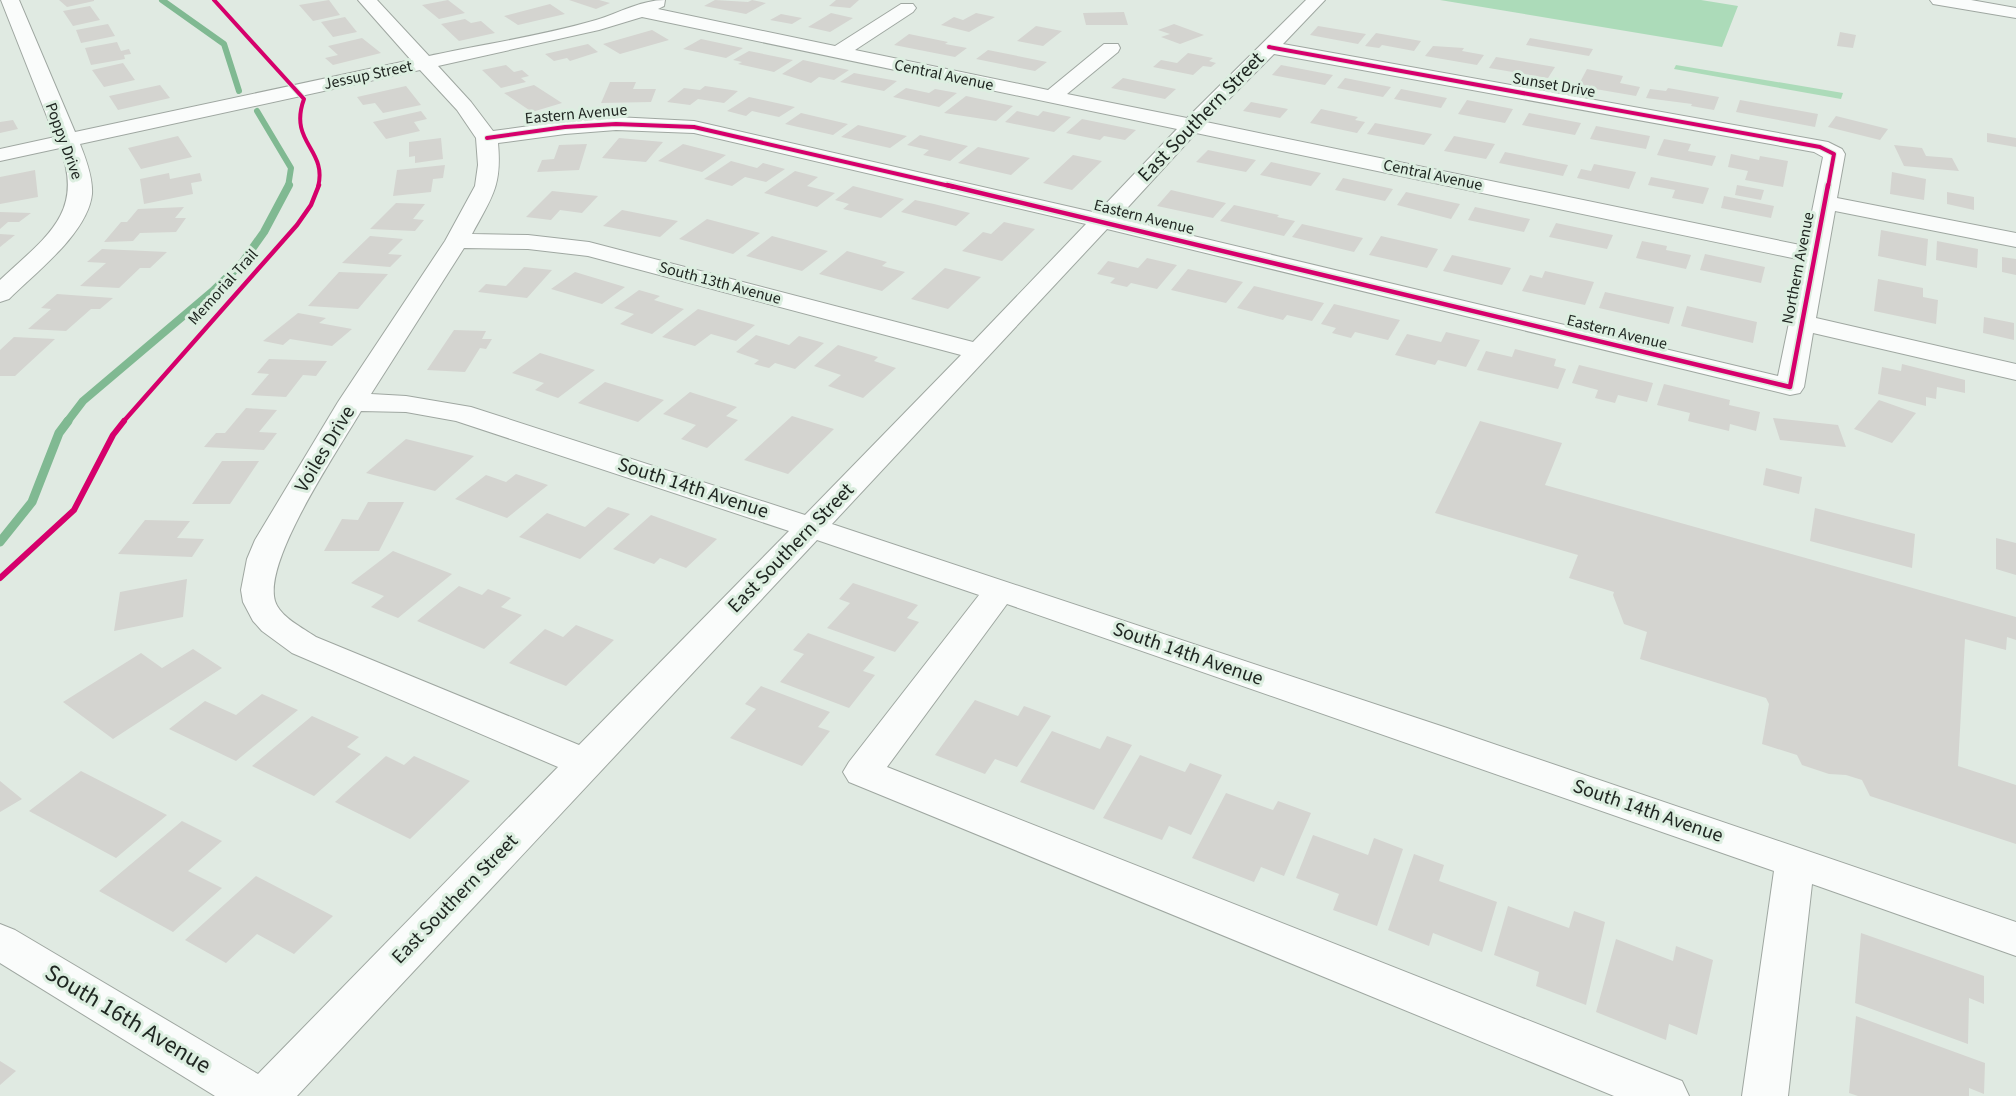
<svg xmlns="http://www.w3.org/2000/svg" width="2016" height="1096" font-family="'Source Sans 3',sans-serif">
<rect width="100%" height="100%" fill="#e0eae2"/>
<path fill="#acdbb9" d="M1440 0H1701L1738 6 1722 47Z
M1676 65 1843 93 1841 99 1674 69Z"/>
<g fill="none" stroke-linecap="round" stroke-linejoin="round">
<path stroke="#80b992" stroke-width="6" d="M162 0 224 44 239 91
M257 111 291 168 288 187"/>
<path stroke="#80b992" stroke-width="8" d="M67 422 83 401 214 290 242 263 264 232 289 185"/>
<path stroke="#80b992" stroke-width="9" d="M0 542 32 502 59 433 68 421"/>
</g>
<path fill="#d4d4d0" d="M59 0H94V1L67 7Z
M329 0 340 15 313 21 299 5Z
M448 0 465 13 439 19 422 5Z
M569 0H599L610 3 596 9Z
M715 0 748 2 752 0 766 3 746 14 704 6Z
M836 0H859L850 8 829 6Z
M550 4 565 14 518 25 504 16Z
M90 6 100 20 73 26 63 11Z
M1124 12 1128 25H1086L1083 13Z
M831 13 853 18 830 32 808 27Z
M976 13 995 17 969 32 941 25 954 17 963 20Z
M781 14 802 18 792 24 770 20Z
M345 17 357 32 333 37 321 22Z
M465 19 471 23 481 21 495 33 459 41 441 24Z
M108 24 115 36 81 43 76 30Z
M1174 24 1204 35 1180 44 1161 37 1170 34 1158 30Z
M1036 26 1062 31 1043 46 1017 41Z
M1318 26 1366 34 1358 44 1310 35Z
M652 30 669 40 620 54 603 44Z
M1840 32 1856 35 1853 48 1837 46Z
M1376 33 1421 41 1414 51 1382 45 1379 48 1365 46Z
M909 34 948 42 945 44 967 48 955 57 894 45Z
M362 38 381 53 333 65 325 58 338 55 328 46Z
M1530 38 1593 49 1589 56 1526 45Z
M701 39 743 48 726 58 683 49Z
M117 42 121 51 129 49 131 54 124 55 125 59 91 65 85 48Z
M588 44 598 52 570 61 567 58 554 61 545 54Z
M1433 46 1464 48 1462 51 1484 55 1477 65 1425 56Z
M988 50 1047 62 1035 71 976 59Z
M749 51 793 60 774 72 738 64 742 62 733 60Z
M1188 53 1213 58 1209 61 1216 63 1211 67 1203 66 1193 75 1153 67 1161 60 1177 63Z
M1496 57 1555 67 1548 78 1489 68Z
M803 60 849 70 834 80 819 77 811 83 782 74Z
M123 63 135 80 104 87 92 70Z
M506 65 514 72 522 70 529 76 521 78 526 82 501 88 482 70Z
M1281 65 1333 75 1325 85 1272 75Z
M1587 69 1623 76 1620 83 1640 87 1636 96 1578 86Z
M854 73 897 81 884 91 840 82Z
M1123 78 1176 89 1165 99 1111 88Z
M1345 78 1391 87 1383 97 1337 88Z
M610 82H636L633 89H656L651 102 601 103Z
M160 85 170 98 118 110 109 96Z
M534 85 562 103 532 112 504 93Z
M406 86 421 105 383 113 375 103 363 105 357 97Z
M705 86 738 91 724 103 698 99 690 105 667 102 684 88 700 90Z
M906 88 929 93 935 89 957 93 939 107 893 97Z
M1668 88 1719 97 1714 110 1691 106 1692 104 1646 98 1650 89 1666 91Z
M1401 89 1447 98 1441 108 1394 99Z
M966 96 1013 106 996 121 944 113Z
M749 97 795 107 779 117 752 111 746 116 727 111Z
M1467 100 1513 109 1505 123 1458 114Z
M1740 100 1818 114 1815 127 1736 112Z
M1251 102 1288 109 1280 118 1243 111Z
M1321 109 1358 117 1355 120 1365 122 1357 133 1310 123Z
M421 111 427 119 414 122 420 131 386 139 373 122Z
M1017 111 1038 116 1043 111 1071 117 1054 132 1005 122Z
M801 113 848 124 833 135 785 124Z
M1529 113 1581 123 1575 135 1522 125Z
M1836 116 1888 129 1880 140 1828 127Z
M1082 119 1136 130 1125 140 1104 136 1100 140 1066 133Z
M13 120 18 129 0 133V122Z
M1375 123 1432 134 1424 145 1367 134Z
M858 125 907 136 890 148 841 137Z
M1596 126 1650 136 1646 149 1590 139Z
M1987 133 2016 138V147L1987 142Z
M920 135 968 146 950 161 923 155 929 150 907 145Z
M178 136 192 157 141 169 128 148Z
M1454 136 1495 144 1486 159 1444 151Z
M441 138 443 159 415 163V156L409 157V142Z
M619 138 663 142 646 162 602 158Z
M1664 139 1691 144 1688 151 1716 156 1712 166 1657 155Z
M587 144 579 170 537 172 542 160 554 159 559 145Z
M683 144 726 155 702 172 658 161Z
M1894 145 1922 148 1926 156 1952 158 1959 171 1904 166Z
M978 147 1030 158 1011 175 958 163Z
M1208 150 1256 160 1246 172 1196 162Z
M1505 152 1568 165 1563 176 1499 163Z
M1731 154 1759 160 1760 156 1788 161 1783 187 1745 180 1748 171 1728 167Z
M1073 155 1102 161 1072 190 1043 183Z
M731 161 757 168 763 163 785 169 766 182 745 177 732 186 704 179Z
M1271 162 1321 173 1311 186 1260 175Z
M1594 164 1636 172 1629 189 1577 178 1581 169 1591 171Z
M445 165 443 178 433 179 431 192 393 196 397 170Z
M35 170 38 197 0 204V177Z
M795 171 818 177 807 186 835 193 817 207 764 193Z
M1892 172 1926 179 1924 200 1890 194Z
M169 173 170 179 200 173 202 181 191 183 193 194 144 204 140 179Z
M1651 177 1709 188 1703 204 1672 198 1675 190 1648 185Z
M1343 178 1393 189 1385 201 1335 190Z
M1737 185 1764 190 1761 200 1735 195Z
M853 186 904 199 881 218 843 209 849 204 835 200Z
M1171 190 1226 203 1213 218 1157 206Z
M552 191 598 196 582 213 560 210 551 220 526 217Z
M1406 192 1460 204 1451 219 1397 205Z
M1947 192 1974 197V210L1947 204Z
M1724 196 1774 206 1771 218 1721 208Z
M915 200 934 204 970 213 956 226 901 212Z
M396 203 425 204 413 219 424 220 415 231 370 229Z
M1234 205 1279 215 1277 217 1295 221 1284 236 1220 221Z
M184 207 175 218H186L176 232 140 233 133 241 104 242 121 222H127L138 209Z
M1475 207 1530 219 1524 232 1468 220Z
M622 210 678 221 660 237 603 226Z
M0 212 31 213 19 222H8L0 229Z
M707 219 760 233 733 254 679 239Z
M1004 222 1035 229 1002 261 962 251 983 232 991 234Z
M1556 223 1613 235 1607 249 1549 237Z
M1302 224 1363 238 1354 252 1292 237Z
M1881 230 1928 239 1926 266 1878 256Z
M0 234 15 235 0 247Z
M370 236 403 239 388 254 402 255 390 267 342 263Z
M772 236 828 251 802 271 746 256Z
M1381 236 1438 249 1427 268 1369 255Z
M1642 241 1667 246 1666 250 1691 255 1686 269 1636 258Z
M1937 241 1978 249 1977 268 1936 260Z
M102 249 167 252 150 268H140L119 288 80 286 106 263 87 262Z
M847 251 887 262 882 266 905 272 882 291 819 274Z
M1705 254 1765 267 1761 283 1700 270Z
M1452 255 1511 268 1502 285 1443 271Z
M2002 257 2016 259V275L2002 272Z
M1147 258 1177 265 1157 289 1131 283 1127 287 1110 283 1115 278 1097 274 1108 261 1138 268Z
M524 267 552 270 527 298 478 292 486 284 506 286Z
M945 268 981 277 948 309 911 299Z
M1188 269 1243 282 1226 303 1171 290Z
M1545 271 1594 282 1585 305 1522 291 1530 275 1542 278Z
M339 272 388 274 358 309 308 306Z
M575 272 625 287 602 304 551 289Z
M1878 279 1923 288V297L1938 300 1936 324 1874 311Z
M1254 286 1324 303 1312 321 1287 315 1283 320 1237 308Z
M639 290 660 296 654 300 684 309 652 334 620 324 634 314 614 308Z
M1605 292 1674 307 1669 324 1599 308Z
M57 294 113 298 100 309H91L66 331 28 329 51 309 41 308Z
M1334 304 1400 320 1388 340 1355 332 1351 338 1332 333 1336 328 1321 324Z
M1687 306 1757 322 1753 343 1681 326Z
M698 309 755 325 736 341 711 334 695 346 662 337Z
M298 313 326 318 319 323 352 329 332 346 290 339 283 345 263 341Z
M1984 317 2014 323V340L1983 333Z
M454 330 486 331 482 339H492L486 349 480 348 465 372 427 370Z
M1446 332 1480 340 1466 367 1438 360 1435 365 1395 355 1407 334 1441 342Z
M756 335 789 345 799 336 824 343 795 369 775 363 769 368 754 364 759 360 736 352Z
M14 337 55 339 15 376H0V350Z
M838 345 878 357 874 361 896 368 863 398 828 386 841 375 814 366Z
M1515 349 1556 359 1554 366 1566 369 1558 389 1477 370 1486 351 1512 357Z
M540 353 595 370 558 398 535 390 544 383 512 373Z
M269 359 327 361 316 376 303 375 286 397 251 395 269 374 257 373Z
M1902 364 1965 380V393L1937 387 1936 399 1926 397V406L1878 394 1882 367 1901 371Z
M1579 365 1653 383 1647 402 1618 395 1615 403 1595 398 1598 390 1572 383Z
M605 382 664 400 638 422 578 403Z
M1664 384 1730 400 1729 405 1760 412 1756 431 1730 424 1729 431 1688 421 1690 413 1657 405Z
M690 392 737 407 726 416 738 420 707 448 681 439 696 425 663 414Z
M1879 400 1916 413 1892 443 1854 429Z
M246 408 277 410 259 432 277 433 264 450 204 447 216 433H225Z
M792 416 834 429 788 474 744 460Z
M1773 418 1838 425 1846 447 1780 440Z
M1480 421 1562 443 1545 485 2016 617V640L2007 637 2006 650 1965 639 1958 766 2016 785V844L1870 796 1862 780 1846 775 1829 774 1802 765 1797 755 1762 744 1769 704 1766 698 1640 659 1647 632 1624 624 1613 595 1614 592 1569 578 1578 555 1435 513Z
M406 439 474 456 435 491 366 473Z
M222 461H259L230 504H192Z
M1766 468 1802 477 1799 494 1763 485Z
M516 474 548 485 507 518 455 499 486 475 506 482Z
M368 502H404L379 551H324L342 519 358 520Z
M608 507 630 514 580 559 519 537 547 513 585 527Z
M1815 508 1915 534 1912 568 1810 541Z
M651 515 717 539 686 568 660 558 654 564 613 549Z
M145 520 190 521 177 538 204 539 192 557 118 554Z
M1996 538 2016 543V575L1996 569Z
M393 551 452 574 398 618 371 607 384 596 351 583Z
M187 579 183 617 114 631 120 592Z
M853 583 918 605 907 618 919 622 895 652 827 628 850 603 839 599Z
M459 586 482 595 488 589 511 598 501 607 522 615 484 649 417 621Z
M576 625 614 640 566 686 509 663 545 629 563 637Z
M808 633 875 657 863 671 875 675 849 708 780 682 804 654 793 650Z
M193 649 222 668 113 739 63 702 141 653 162 668Z
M761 686 830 712 818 727 830 731 802 766 730 738 756 709 745 704Z
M262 694 298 710 236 761 169 729 205 701 236 715Z
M975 700 1018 716 1024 706 1051 716 1017 767 995 759 985 774 935 755Z
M312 716 359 737 347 747 361 754 314 796 252 766Z
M1052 731 1100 749 1107 736 1132 745 1094 810 1020 782Z
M1140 755 1185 772 1190 763 1222 775 1191 835 1169 826 1162 840 1103 818Z
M386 756 404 765 414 756 470 781 410 839 335 802Z
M81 771 167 815 116 858 29 811Z
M0 781 22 799 0 812Z
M1226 793 1273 810 1278 801 1311 813 1284 876 1261 867 1254 882 1192 858Z
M182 821 222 841 188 871 222 888 173 932 99 891Z
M1313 835 1368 855 1374 838 1403 849 1377 926 1333 910 1339 894 1296 878Z
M1414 854 1444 865 1439 881 1497 902 1482 952 1433 933 1429 946 1388 930Z
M256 876 333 916 294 954 257 934 226 963 185 940Z
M1508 906 1569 928 1574 911 1605 922 1586 1005 1536 986 1539 972 1494 955Z
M1861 933 1984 976V1004L1969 998 1968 1044 1855 1003Z
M1616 939 1673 961 1676 946 1713 960 1697 1035 1669 1024 1666 1040 1596 1012Z
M1856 1016 1985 1063 1984 1094 1969 1088V1096H1858L1849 1093Z
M0 1061 16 1071 0 1085Z"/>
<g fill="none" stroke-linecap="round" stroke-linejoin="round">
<g stroke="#9fa7a1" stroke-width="2">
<path id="minor" d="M1 0H19L75 132 411 60 358 0H377L429 56C484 44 541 36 596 20 619 13 641 0 665 0L664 6 658 9 835 46 901 4H913L916 8 913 12 855 50 1048 90 1104 44H1118L1120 48 1118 52 1067 94 1187 118 1306 0H1325L1283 44 1828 142 1842 149 1845 154 1837 198 2016 233V247L1835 211 1816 318 2016 364V380L1813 333 1804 387 1800 393 1790 395 1107 229 832 524 1447 728 2016 922V956L1812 884 1788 1096H1742L1774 871 1007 604 887 767 1682 1081 1689 1096H1614L849 782 843 772 849 762 979 595 817 540 297 1096H215L0 963V924L15 930 258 1074 558 767 292 653 262 631 253 621 243 602 241 590 247 559 255 540 338 402 445 241 475 186 478 165 476 138 457 110 420 70 80 144C86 159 93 178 92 194 88 233 35 273 9 299L0 302V280C43 239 86 214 60 148L0 161V149L55 137ZM642 17 1177 129 1097 213 694 121 616 117 565 121 493 131 471 102 438 66 599 30ZM1274 54 1814 152 1823 157 1805 246 1206 122ZM616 130 694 133 1086 224 973 342 589 242 528 235 472 234C492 197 502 186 498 143L565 134ZM1196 133 1802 260 1778 376 1118 218ZM464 248 528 249 588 256 961 355 805 515 471 407 406 396 371 394ZM361 411 406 412 456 421 789 531 579 745 316 637C303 628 280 617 275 601 263 560 339 449 361 411Z
M1930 0H1971L2016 8V18L1939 5 1933 4Z"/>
</g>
<use href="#minor" fill="#fafcfb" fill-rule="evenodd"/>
<g stroke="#dceee0" stroke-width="6">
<path id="cycleway-far2" d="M214 0 304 99C288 143 328 149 318 187
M1269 47 1820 147 1834 154 1828 187
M487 138 565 127 616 124 694 127 954 187"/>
</g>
<g stroke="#dceee0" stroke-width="8">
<path id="cycleway-far1" d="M947 185 1790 387 1828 185
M123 422 297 225 311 205 319 185"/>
</g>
<g stroke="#dceee0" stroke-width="10">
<path id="cycleway" d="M0 578 74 510 113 435 124 421"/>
</g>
<use href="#cycleway-far2" stroke="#d6006c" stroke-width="4"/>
<use href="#cycleway-far1" stroke="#d6006c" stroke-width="4.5"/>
<use href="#cycleway" stroke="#d6006c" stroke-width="6"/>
</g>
<g text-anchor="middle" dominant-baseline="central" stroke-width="6" stroke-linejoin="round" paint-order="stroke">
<g font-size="16" fill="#202722" stroke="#dceee0">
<text transform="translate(368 75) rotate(-12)">Jessup Street</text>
<text transform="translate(944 75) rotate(12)">Central Avenue</text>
<text transform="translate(1554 85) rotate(10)">Sunset Drive</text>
<text transform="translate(576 114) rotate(-5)">Eastern Avenue</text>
<text transform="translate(64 141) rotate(70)">Poppy Drive</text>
<text transform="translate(1433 175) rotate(12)">Central Avenue</text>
<text transform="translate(1144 217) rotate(14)">Eastern Avenue</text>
<text transform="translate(1798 268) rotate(-79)">Northern Avenue</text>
<text transform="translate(720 283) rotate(15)">South 13th Avenue</text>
<text transform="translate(223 287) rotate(-48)">Memorial Trail</text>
<text transform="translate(1617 332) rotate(14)">Eastern Avenue</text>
</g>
<g font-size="20" fill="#202722" stroke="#dceee0">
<text transform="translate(1201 117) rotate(-46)">East Southern Street</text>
<text transform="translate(325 449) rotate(-59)">Voiles Drive</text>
<text transform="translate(693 488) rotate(18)">South 14th Avenue</text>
<text transform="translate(791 548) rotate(-46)">East Southern Street</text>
<text transform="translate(1188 654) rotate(19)">South 14th Avenue</text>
<text transform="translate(1648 811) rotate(19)">South 14th Avenue</text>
<text transform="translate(455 899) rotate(-46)">East Southern Street</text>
</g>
<g font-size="24" fill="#202722" stroke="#dceee0">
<text transform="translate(128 1019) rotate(31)">South 16th Avenue</text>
</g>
</g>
</svg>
